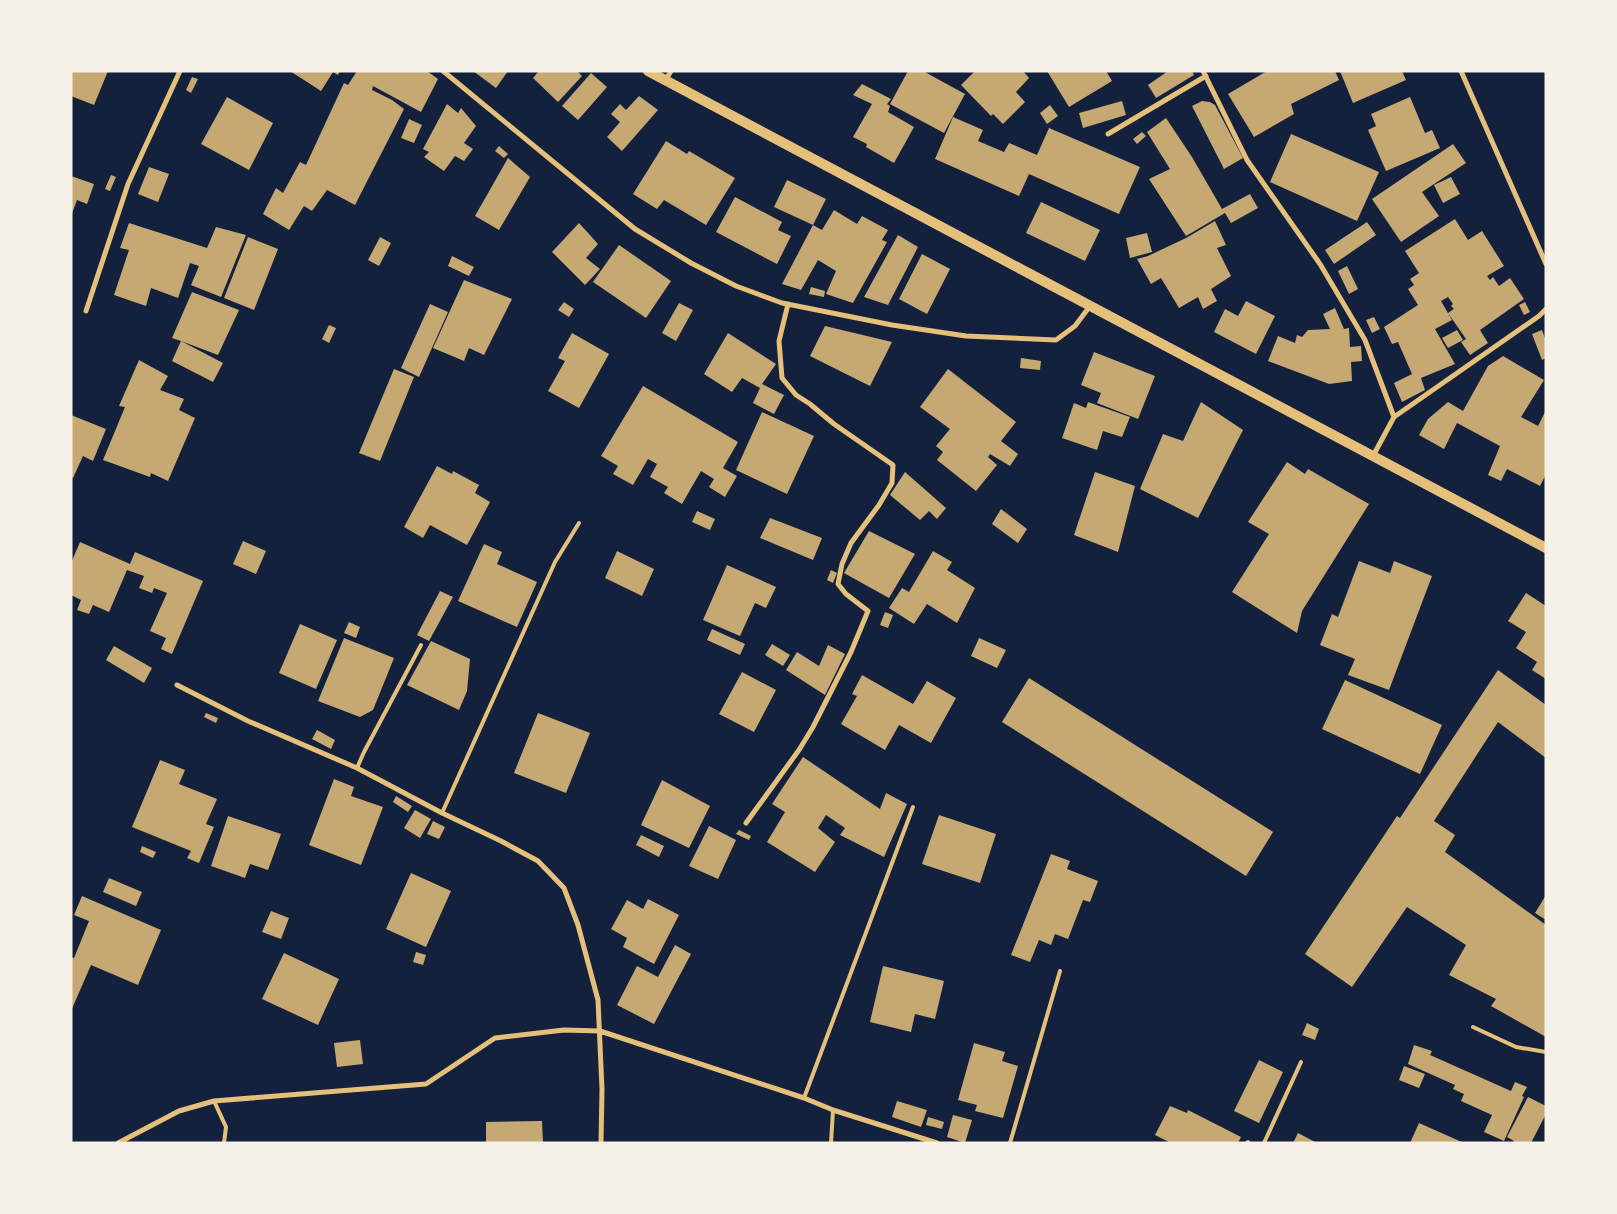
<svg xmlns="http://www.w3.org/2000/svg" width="1617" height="1214" font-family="Lora,serif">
<rect width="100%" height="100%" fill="#14213d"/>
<path fill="#c6a872" d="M71 71H108L94 105 71 96Z
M290 71H340L338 75 333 72 321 91Z
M357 71H427L438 79 421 112 373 86 372 90 392 100 404 109 355 205 327 190 312 211 304 206 289 230 263 214 276 188 283 193 300 162 306 165 344 83 348 85Z
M473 71H508L496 88Z
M539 71H577L582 76 558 102 533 78Z
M908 71H923L965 94 944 133 890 104Z
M975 71H1023L1029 78 1016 92 1025 102 1003 124 993 114 991 116 961 85Z
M1047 71H1106L1112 81 1069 107Z
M1168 71H1192L1194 75 1156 98 1148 85Z
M1267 71H1335L1339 80 1291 104 1294 114 1254 137 1228 94Z
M1340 71H1402L1406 80 1353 103Z
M591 73 607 87 578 120 562 106Z
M192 77 198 79 191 93 186 90Z
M862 84 891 99 887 104 890 106 888 112 914 127 894 163 866 147 867 144 853 137 872 104 853 95Z
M639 96 658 110 622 151 607 137 620 122 611 114 620 104 626 110Z
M227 97 273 123 249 170 201 144Z
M1410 97 1425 133 1432 130 1440 148 1386 171 1368 130 1376 126 1371 114Z
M1122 101 1126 115 1083 128 1079 113Z
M1202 101 1210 102 1215 105 1243 158 1224 169 1192 106Z
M447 104 458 113 461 108 476 126 464 143 473 149 464 161 455 156 444 171 424 157 429 152 423 149Z
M1050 105 1058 116 1047 124 1040 113Z
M953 117 983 130 978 141 1004 152 1009 143 1037 155 1049 128 1140 167 1119 214 1029 174 1019 196 935 159Z
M1166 118 1192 157 1222 209 1250 194 1258 208 1231 223 1225 213 1186 236 1149 179 1170 169 1147 132Z
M409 119 422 125 414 143 401 138Z
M1142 132 1146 136 1137 144 1133 139Z
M1291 134 1379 172 1357 221 1270 182Z
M666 141 687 154 689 151 735 178 706 225 664 200 657 209 633 194Z
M1453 144 1466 163 1422 192 1439 216 1401 242 1372 199Z
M499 146 508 154 504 158 495 151Z
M508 158 530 177 499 230 475 216Z
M149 167 169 174 158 202 138 194Z
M111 175 116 177 110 191 105 189Z
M71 176 94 184 87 204 77 200 71 216Z
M1451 177 1460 194 1443 203 1434 185Z
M787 180 826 199 813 225 774 207Z
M735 197 782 222 778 230 791 236 777 264 716 232Z
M1041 202 1100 230 1085 261 1026 233Z
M834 210 857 224 862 216 888 230 882 240 887 242 853 303 826 294 836 271 818 260 801 290 782 284 813 225 822 230Z
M1455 219 1468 240 1482 231 1504 266 1487 276 1490 280 1493 277 1499 286 1510 278 1524 299 1480 330 1488 343 1470 355 1461 342 1466 339 1448 313 1454 309 1451 306 1453 304 1448 297 1441 301 1452 320 1435 329 1455 364 1421 378 1425 390 1402 402 1394 383 1412 374 1398 342 1392 344 1384 327 1418 305 1408 289 1414 285 1410 279 1419 273 1405 251Z
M1215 221 1226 245 1217 248 1231 276 1211 289 1217 301 1203 309 1198 297 1179 308 1161 278 1151 284 1137 259 1148 256 1186 238Z
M1367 222 1376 235 1334 264 1325 250Z
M129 223 207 248 216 227 246 235 221 297 191 285 199 266 190 263 178 298 151 288 146 306 114 295 129 250 120 248Z
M579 223 598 244 586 258 600 269 585 285 552 252Z
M1147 233 1152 252 1130 258 1126 238Z
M898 235 918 247 888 305 864 297Z
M248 237 278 249 254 310 224 298Z
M380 237 391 243 379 266 368 260Z
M619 245 671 281 646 318 593 282Z
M922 254 950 269 927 314 899 299Z
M452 256 474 267 469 276 448 266Z
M1347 266 1358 289 1349 294 1338 271Z
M464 280 512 299 484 355 469 348 464 361 433 348Z
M811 287 825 291 824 297 809 294Z
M192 292 239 310 218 355 181 341 223 363 213 382 172 361 181 341 172 338Z
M1246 301 1275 316 1256 354 1214 332 1225 309 1238 316Z
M564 302 574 309 569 317 558 310Z
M1525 302 1530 312 1524 315 1519 305Z
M679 303 693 310 676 341 662 333Z
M430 304 448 312 419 377 401 368Z
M1335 308 1344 329 1349 328 1350 347 1361 346 1362 361 1351 362 1352 381 1329 384 1268 361 1278 336 1295 343 1297 335 1302 337 1308 330 1330 329 1323 314Z
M1374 317 1380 329 1372 333 1366 320Z
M329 325 336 328 329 343 322 339Z
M825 326 892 342 870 386 810 356Z
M1457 330 1463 340 1448 348 1442 338Z
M1542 330 1546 341V358L1542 360 1532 334Z
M572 333 609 354 579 408 548 391 565 361 558 358Z
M728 333 776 364 762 384 784 395 774 414 753 403 760 388 742 378 732 392 704 374Z
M1094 352 1155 376 1138 419 1097 403 1101 393 1081 385Z
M1503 356 1544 380 1521 417 1538 426 1546 410V474L1540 486 1507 469 1501 481 1488 475 1500 446 1457 423 1444 449 1419 435 1428 419 1448 402 1463 411 1488 366Z
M1021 358 1041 361 1040 370 1020 368Z
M139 360 168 376 160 390 184 399 179 410 195 418 168 481 151 473 150 477 103 460 125 407 119 406Z
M394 369 414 377 380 461 359 453Z
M948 369 1016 422 1001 441 1018 454 1010 466 990 454 988 457 997 465 976 491 937 460 943 452 936 446 950 429 920 407Z
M643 386 738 442 723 468 737 476 725 497 709 487 714 479 701 471 682 504 664 493 668 487 650 477 657 464 648 459 633 485 613 474 618 466 601 456Z
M1088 402 1130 417 1122 437 1103 431 1097 450 1062 438 1074 403 1086 408Z
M1201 402 1243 430 1198 518 1140 489 1163 434 1183 441Z
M762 412 814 436 787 494 736 470Z
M71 415 106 429 93 461 83 456 73 478 71 477Z
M1287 462 1305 474 1308 469 1369 504 1302 611 1297 633 1232 592 1269 534 1248 522Z
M437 466 452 474 453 471 479 485 475 493 490 502 467 545 430 525 423 538 404 527Z
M905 472 946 508 937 519 929 511 920 520 890 495Z
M1095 472 1135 486 1118 552 1074 535Z
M1001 509 1027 529 1018 543 992 524Z
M697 511 715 519 710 530 692 522Z
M770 518 822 538 813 560 760 538Z
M869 531 915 554 889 598 844 573Z
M243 541 266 551 256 574 233 564Z
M80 542 130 564 135 552 203 581 172 654 161 649 166 638 150 631 167 593 154 588 152 593 139 588 144 576 127 570 109 612 93 605 89 614 77 610 81 600 71 595V563Z
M484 544 502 552 497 564 537 582 517 627 458 601Z
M617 551 654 569 642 596 605 578Z
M933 551 952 562 947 570 975 588 957 623 927 604 914 624 889 608 902 588 909 592Z
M1359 561 1390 573 1394 561 1432 576 1389 690 1348 675 1355 659 1320 645 1332 614 1338 617Z
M727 565 776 587 766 608 755 603 740 636 703 620Z
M831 570 837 573 833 583 827 580Z
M440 591 453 597 429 641 417 635Z
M1526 593 1546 606V679L1532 670 1537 662 1516 648 1526 632 1508 621Z
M885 612 893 615 888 628 880 625Z
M349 622 360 627 356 638 344 633Z
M300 624 337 640 316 689 279 673Z
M712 629 745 644 740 655 707 640Z
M344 638 394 658 373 710 360 717 318 701Z
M979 638 1006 650 997 668 971 656Z
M431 641 470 659 467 691 459 710 407 685Z
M772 644 790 655 783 666 765 655Z
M828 645 845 654 825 695 786 670 797 652 819 666Z
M114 646 152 668 144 683 106 660Z
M1498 670 1546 705V758L1498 722 1434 821 1455 835 1445 852 1546 925V1037L1491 1006 1496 999 1449 975 1466 945 1407 907 1352 987 1305 954 1397 816 1400 818Z
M742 672 776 690 754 732 719 714Z
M862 675 913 704 927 681 956 698 931 743 899 725 885 750 841 724 857 696 852 694Z
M1029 678 1273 832 1246 876 1002 722Z
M1345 680 1442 725 1420 774 1322 729Z
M206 713 218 718 216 723 204 717Z
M538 713 590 733 566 793 514 773Z
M317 730 335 740 331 749 312 739Z
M803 757 880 809 886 793 907 804 884 857 840 835 845 828 826 815 818 828 835 842 815 872 767 842 785 812 772 804Z
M160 760 185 770 179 784 217 799 206 824 214 827 199 863 187 858 191 851 132 827Z
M334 779 354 787 351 796 383 807 361 865 309 845Z
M662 780 710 806 689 848 641 825Z
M396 796 412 806 408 812 393 802Z
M415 810 431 819 420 838 404 828Z
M939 815 996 834 980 883 922 864Z
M228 816 281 834 268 870 250 864 245 878 211 866Z
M433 821 445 827 439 839 427 834Z
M709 826 736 840 718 879 689 866Z
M739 830 751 836 749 840 736 834Z
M641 835 664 846 659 857 636 845Z
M142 846 156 852 153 858 140 852Z
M1051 854 1070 861 1067 869 1098 881 1090 902 1083 900 1068 939 1055 934 1051 945 1039 940 1030 962 1011 955Z
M411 873 451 891 426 947 386 929Z
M109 878 142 892 136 906 103 892Z
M1546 895V920L1535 913Z
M82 896 161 930 138 985 91 965 71 1011V957L74 958 89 921 74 915Z
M648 899 679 915 654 964 623 947 627 938 611 929 627 900 643 909Z
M271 911 289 918 281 939 262 932Z
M675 945 691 954 654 1024 617 1005 637 966 658 977Z
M416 952 426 955 423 965 413 962Z
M284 953 339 979 318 1025 262 999Z
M883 966 944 981 935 1019 915 1014 911 1032 870 1022Z
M1307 1023 1319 1029 1315 1040 1302 1035Z
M360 1040 363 1064 337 1067 334 1043Z
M974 1043 1005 1052 1002 1061 1018 1066 1003 1118 975 1111 977 1105 958 1100Z
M1414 1045 1432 1051 1430 1055 1511 1091 1515 1082 1527 1087 1522 1096 1524 1097 1504 1141 1484 1132 1492 1115 1461 1101 1464 1094 1453 1089 1455 1085 1408 1064Z
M1259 1060 1283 1072 1259 1123 1234 1111Z
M1404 1066 1425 1074 1419 1088 1399 1080Z
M1528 1097 1546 1106V1114L1531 1143H1513L1514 1141 1507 1137Z
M897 1101 927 1110 921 1127 892 1117Z
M1170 1106 1187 1113 1188 1110 1241 1137 1238 1143H1171L1155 1135Z
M953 1115 972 1120 965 1143 947 1137Z
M928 1117 944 1122 942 1129 926 1125Z
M542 1121 543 1143H486V1122Z
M1419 1123 1464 1143H1410Z
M1298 1133 1317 1143H1293Z"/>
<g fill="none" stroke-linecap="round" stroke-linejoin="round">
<path stroke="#e5c07b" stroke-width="4" d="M357 768 364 752 421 645
M442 813 555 562 579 523
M1473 1027 1516 1047 1546 1052
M804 1098 913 807
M214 1101 226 1127 224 1143
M831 1143 833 1110
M1010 1143 1060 971
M1247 1143 1248 1142
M1264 1143 1301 1062"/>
<path stroke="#e5c07b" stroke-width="5" d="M443 71 635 229 691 263 736 286 782 303 892 325 966 336 1056 340 1075 326 1090 306
M1203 71 1247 160 1320 264 1365 340 1394 417 1373 456
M1461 71 1546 264
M665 81 671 71
M1108 134 1206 76
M86 311 128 184 180 71
M1394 417 1539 316 1546 309
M177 685 248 721 357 768 442 813 501 841 538 861 564 888 578 925 598 1000 602 1089 601 1143
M746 823 799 750 813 727 851 652 868 611 846 594 838 584 842 564 851 543 879 505 892 483 893 465 834 424 810 404 796 395 782 378 779 341 788 304
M118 1143 179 1111 214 1101 426 1084 495 1038 564 1030 600 1031 804 1098 833 1110 937 1143"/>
<path stroke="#e5c07b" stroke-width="10" d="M648 71 1546 548"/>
</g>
<rect width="1617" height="1214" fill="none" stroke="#f6f1e7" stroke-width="145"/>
</svg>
